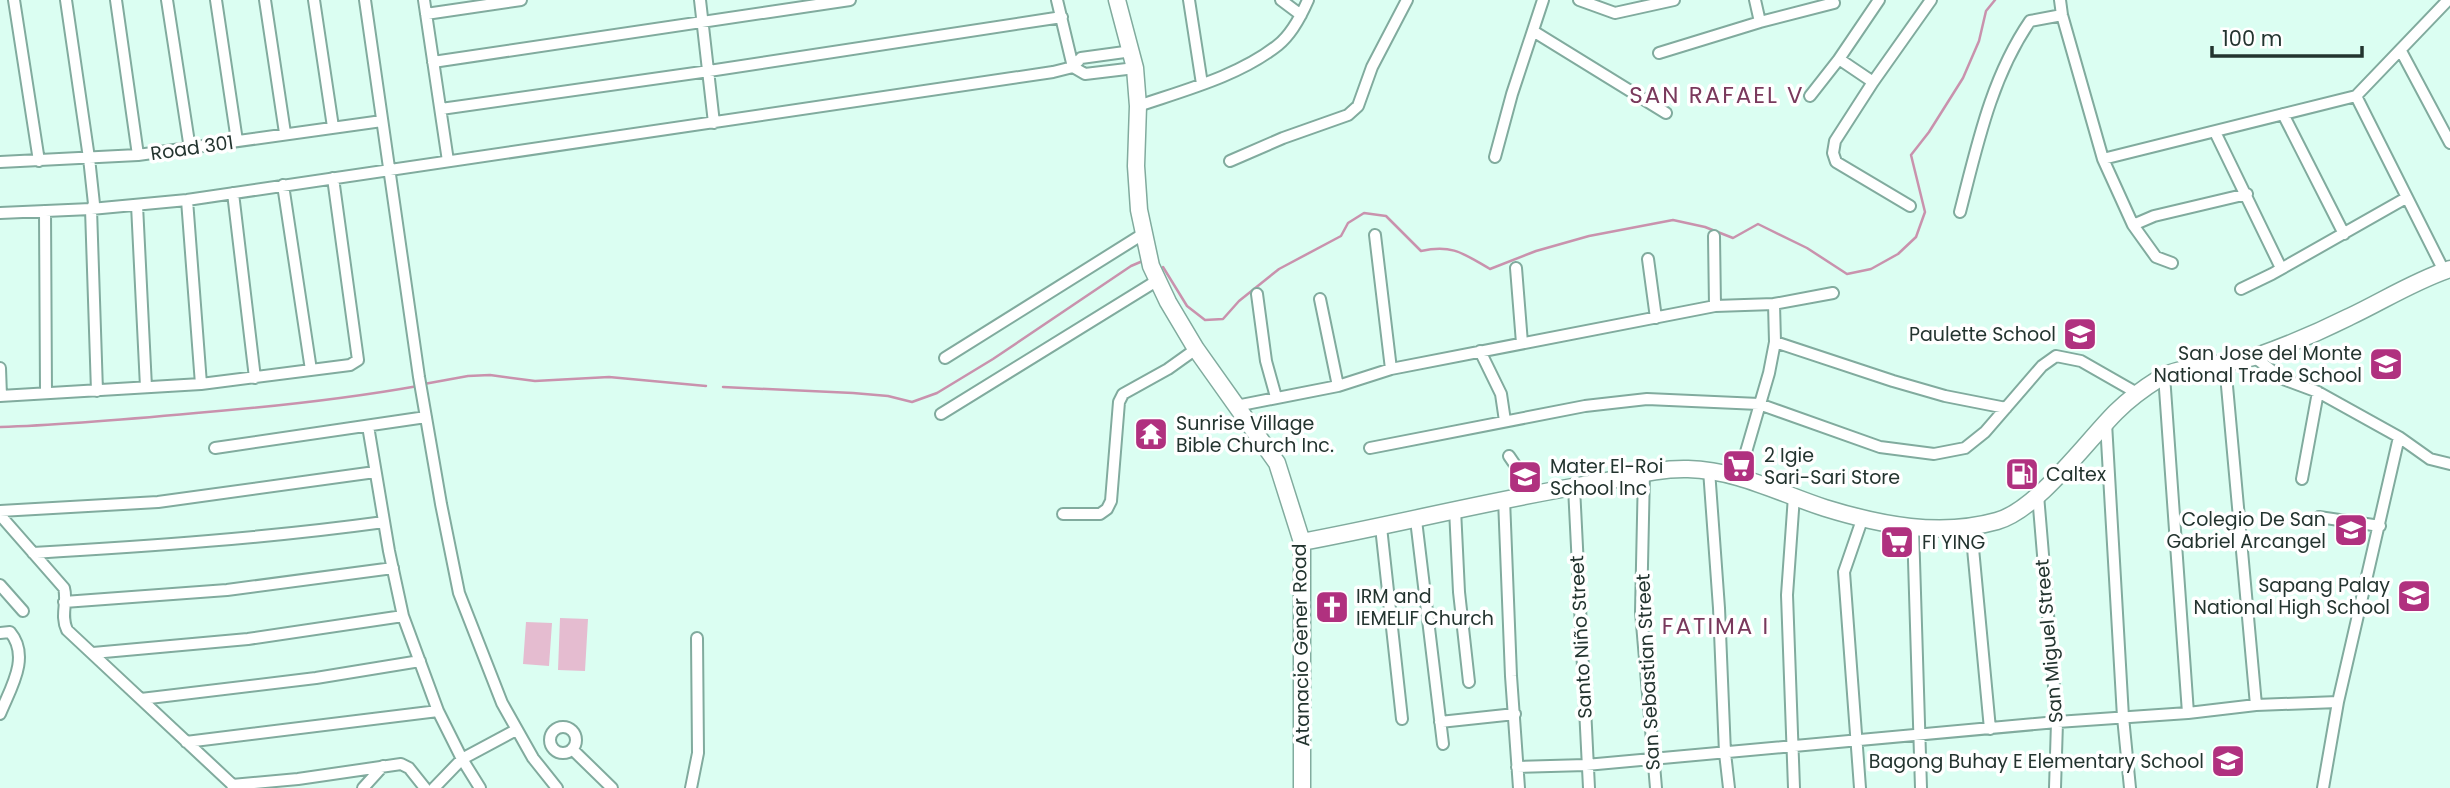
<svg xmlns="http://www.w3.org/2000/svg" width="2450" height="788" font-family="Poppins,sans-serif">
<rect width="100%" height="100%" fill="#dbfef2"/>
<path fill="#e5bcd0" d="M560 618 588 619 585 671 558 670Z
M526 622 552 623 549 666 523 664Z"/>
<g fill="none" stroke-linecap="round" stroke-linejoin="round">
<path stroke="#c992ad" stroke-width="2.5" d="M1163 267 1187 306 1205 320 1223 319 1239 301 1279 269 1341 236 1348 223 1364 213 1386 216 1421 251C1453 244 1464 254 1490 269L1536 251 1589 236 1673 220 1705 227 1733 238 1758 224 1807 248 1847 274 1871 269 1898 254 1916 237 1925 212 1911 155 1929 132 1963 78 1979 41 1986 11 1995 0
M424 384 468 376 490 375 535 381 609 377 706 386
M723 387 853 393 888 396 912 402 937 393 993 359 1131 266 1145 260
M0 427C66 425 131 419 196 413 270 407 345 399 418 386"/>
<g stroke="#81ab9e" stroke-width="14">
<path id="minor" d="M14 0 39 161
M66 0 89 158 94 204 91 209 97 391
M116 0 138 155
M167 0 190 149
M216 0 237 141
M265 0 285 133
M314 0 333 127
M365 0 419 377 441 504 459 593 502 703 533 758 557 788
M424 0 448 161
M700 0 714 123
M1057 0 1073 67
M1189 0 1202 84
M1281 0 1301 15
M1579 0 1615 13 1674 0
M1755 0 1760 22 1834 3
M2060 0 2062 15 2103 159 2133 225 2154 216 2247 194
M426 14 521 0
M1533 31 1666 113
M2401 51 2450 143
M1659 53 1760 22
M1839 59 1873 82 1931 0
M433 62 850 0
M1073 67 1085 74 1135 68
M1873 82 1835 141 1833 153 1836 162 1910 206
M1810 96 1839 59 1879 0
M2356 96 2448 0
M1138 106C1185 90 1239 76 1278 45 1292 34 1301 16 1308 0
M441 109 709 71 1062 17
M2283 114 2344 234
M2215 132 2281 268
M1495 157 1512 94 1543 0
M2103 159 2356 96 2444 271
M1230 161 1283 138 1348 115 1358 106 1372 67 1407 0
M0 162 138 155 382 121
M283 185 311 370
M233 193 255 378
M187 200 201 384
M137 205 146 387
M45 211 46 393
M1960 212C1977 146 1991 78 2030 21L2062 15
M0 213 91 209 187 200 1053 72 1073 67 1081 58 1132 51
M2133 225 2156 257 2172 263
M1375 235 1391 369
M1714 236 1715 306
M1648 259 1656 318
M1516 268 1522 343
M2241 289 2272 274 2406 198
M1257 294 1266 361 1276 397
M1320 299 1338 386
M1774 304 1833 293
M1775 342 1893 381 1945 396 2006 408
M1480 351 1501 394 1505 421
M2254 357 2283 379 2318 392 2399 437 2430 459 2450 464
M945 358 1143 234
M2225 364 2256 705
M0 368 1 396
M2164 375 2188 713
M0 396 201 384 350 365 358 360 333 178
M1236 406 1338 386 1391 369 1715 306 1774 304 1775 342 1769 373 1739 476
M941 414 1158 280
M2106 423 2123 717 2130 788
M368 426 389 551 403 616 438 711 462 759 480 788
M215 448 426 417
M1370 448 1585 406 1647 399 1759 404 1880 447 1934 454 1965 448 1985 432 2042 366 2056 356 2081 361 2137 393
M1509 456 1535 494
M1709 470 1719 608 1725 753 1729 788
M1644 472 1641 612 1656 788
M2302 479 2318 392
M1574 487 1589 788
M2038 495 2057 722 2055 788
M1504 499 1511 676 1519 788
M1455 509 1459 592 1469 682
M0 511 158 502 375 472
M1063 514H1100L1107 509 1111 501 1119 402 1123 394 1168 369 1196 349
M0 515 64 588C68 602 60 615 67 630L236 788
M2319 517 2380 526
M1416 520 1443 744
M1381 527 1402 719
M1971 527 1990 729
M1913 528 1921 788
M33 553C151 546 267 538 384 522
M0 585 23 611
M64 602 227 590 393 568
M0 633 10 632C31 657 10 689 0 714
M93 653 248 639 403 616
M141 699 316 678 420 661
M1440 722 1515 714
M550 740a13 13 0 1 1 26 0a13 13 0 1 1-26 0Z
M186 742 438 711
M572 749 612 788
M1517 767 1586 765 2057 722 2188 713 2256 705 2338 702
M232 785 298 779 401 764 409 768 425 788
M363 788 383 766
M434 788 462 759 516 730
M691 788 698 753 697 638
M1794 788 1787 595 1794 496
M1860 788 1844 572 1863 517
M2323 788 2338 702 2399 437"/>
</g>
<g stroke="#81ab9e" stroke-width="19">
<path id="secondary" d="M1117 0 1135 68 1138 106 1136 166 1139 210 1151 266 1168 302 1196 349 1277 463 1302 542V788
M1302 542C1398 524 1493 500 1590 484 1623 479 1654 468 1688 469 1737 470 1779 493 1825 508 1880 525 1940 537 1997 521 2037 510 2086 442 2116 412 2129 399 2144 388 2160 378 2179 365 2231 365 2257 356 2288 345 2319 332 2349 317 2383 301 2414 281 2450 269"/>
</g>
<use href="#minor" stroke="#fff" stroke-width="10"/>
<use href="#secondary" stroke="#fff" stroke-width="16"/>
</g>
<defs>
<g id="school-square" transform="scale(1.75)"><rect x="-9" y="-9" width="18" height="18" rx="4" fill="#b0317f" stroke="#fff"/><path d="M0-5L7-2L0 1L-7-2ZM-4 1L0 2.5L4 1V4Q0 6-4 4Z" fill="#fff"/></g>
<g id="temple-square" transform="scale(1.75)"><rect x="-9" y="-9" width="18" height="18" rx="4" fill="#b0317f" stroke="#fff"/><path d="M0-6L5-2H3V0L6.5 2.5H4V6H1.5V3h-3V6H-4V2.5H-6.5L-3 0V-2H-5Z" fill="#fff"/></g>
<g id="supermarket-square" transform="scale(1.75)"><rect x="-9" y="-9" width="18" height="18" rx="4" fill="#b0317f" stroke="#fff"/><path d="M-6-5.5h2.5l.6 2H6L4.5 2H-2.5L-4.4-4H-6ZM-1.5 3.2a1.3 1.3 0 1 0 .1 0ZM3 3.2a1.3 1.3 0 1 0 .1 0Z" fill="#fff"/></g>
<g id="fuel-square" transform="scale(1.75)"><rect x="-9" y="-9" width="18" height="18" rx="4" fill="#b0317f" stroke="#fff"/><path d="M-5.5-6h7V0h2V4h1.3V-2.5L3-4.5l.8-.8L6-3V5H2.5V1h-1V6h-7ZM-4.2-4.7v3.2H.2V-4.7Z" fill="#fff"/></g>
<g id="church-square" transform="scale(1.75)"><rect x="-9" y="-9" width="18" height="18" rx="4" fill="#b0317f" stroke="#fff"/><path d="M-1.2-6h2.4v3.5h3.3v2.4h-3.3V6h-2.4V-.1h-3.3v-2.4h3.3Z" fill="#fff"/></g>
</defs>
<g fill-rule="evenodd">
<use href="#school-square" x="2080" y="334"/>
<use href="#school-square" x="2386" y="364"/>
<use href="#temple-square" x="1151" y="434"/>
<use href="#supermarket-square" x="1739" y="466"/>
<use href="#fuel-square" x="2022" y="474"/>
<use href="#school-square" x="1525" y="477"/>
<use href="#school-square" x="2351" y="530"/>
<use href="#supermarket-square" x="1897" y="542"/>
<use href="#school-square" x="2414" y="596"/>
<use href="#church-square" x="1332" y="607"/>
<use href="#school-square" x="2228" y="761"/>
</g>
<g text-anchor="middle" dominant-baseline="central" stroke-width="7" stroke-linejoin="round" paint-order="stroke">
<g font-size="19" fill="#23342f" stroke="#fff">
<text transform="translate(192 148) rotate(-8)">Road 301</text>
<text transform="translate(1581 637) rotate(-93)">Santo Niño Street</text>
<text transform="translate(2049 641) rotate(-95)">San Miguel Street</text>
<text transform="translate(1301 645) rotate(-91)">Atanacio Gener Road</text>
<text transform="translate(1648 672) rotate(-93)">San Sebastian Street</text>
</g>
<g font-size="19" fill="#23342f" stroke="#fff" text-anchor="start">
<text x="2056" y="334" text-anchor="end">Paulette School</text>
<text x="2362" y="353" text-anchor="end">San Jose del Monte<tspan x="2362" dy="22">National Trade School</tspan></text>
<text x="1176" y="423">Sunrise Village<tspan x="1176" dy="22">Bible Church Inc.</tspan></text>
<text x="1764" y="455">2 Igie<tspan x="1764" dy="22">Sari-Sari Store</tspan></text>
<text x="1550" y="466">Mater El-Roi<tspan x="1550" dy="22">School Inc</tspan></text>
<text x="2046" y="474">Caltex</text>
<text x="2326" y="519" text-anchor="end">Colegio De San<tspan x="2326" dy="22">Gabriel Arcangel</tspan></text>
<text x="1922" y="542">FI YING</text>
<text x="2390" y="585" text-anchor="end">Sapang Palay<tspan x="2390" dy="22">National High School</tspan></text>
<text x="1356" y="596">IRM and<tspan x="1356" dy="22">IEMELIF Church</tspan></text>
<text x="2204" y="761" text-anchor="end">Bagong Buhay E Elementary School</text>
</g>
<g font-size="23" letter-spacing="2" fill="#79395c" stroke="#fff">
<text x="1717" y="95">SAN RAFAEL V</text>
<text x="1716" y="626">FATIMA I</text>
</g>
</g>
<path d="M2212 46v10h150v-10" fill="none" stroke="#23342f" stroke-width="3.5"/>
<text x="2222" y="46" font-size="21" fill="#23342f" stroke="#ffffff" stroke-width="5" paint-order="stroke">100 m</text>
</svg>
